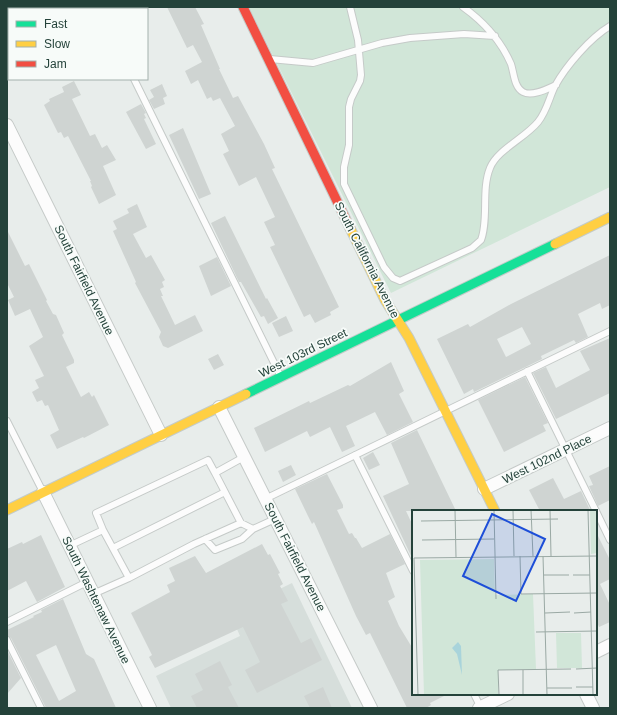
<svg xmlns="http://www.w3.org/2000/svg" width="617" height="715" font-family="Helvetica,sans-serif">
<rect width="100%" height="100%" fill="#e8edeb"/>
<path fill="#d6dedb" d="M292 583 352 708H171L156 676 240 636 230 613Z"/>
<path fill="#d1e6d8" d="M7 7H133L129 9H9V66L7 67Z
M249 7H610V187L391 293Z"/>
<path fill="#cfd4d2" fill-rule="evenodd" d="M167 7H195L204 24 201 25 220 69H219L233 98 238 96 264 144 275 168 272 169 339 307 330 312 331 315 315 323 310 314 304 317 270 247 275 245 264 222 275 217 256 177 239 186 223 154 229 151 221 134 235 126 220 98 213 101 211 97 207 99 198 80 191 84 185 71 202 62 193 45 187 48Z
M74 81 81 95 72 99 90 136 95 134 102 148 107 145 116 160 103 166 116 195 99 204 91 187 92 186 90 181H91L68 136 64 138 61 132 58 133 44 105 50 101 49 99 64 92 62 87Z
M162 84 167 96 163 98 165 104 154 109 149 100 154 97 150 90Z
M141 104 146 113 144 114 146 118 144 119 156 144 146 149 126 112Z
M183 128 211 194 199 199 169 135Z
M137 204 147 227 133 234 146 258 151 255 165 280 162 282 164 287 160 289 163 296H161L175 325 195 315 203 331 168 348 163 346 159 337 161 332 135 283 136 282 113 231 117 229 113 221 129 213 127 209Z
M225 216 266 299 267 298 278 318 268 324 264 316 261 317 241 282H239L211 223Z
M7 230 25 266 29 264 47 300 46 301 53 314 56 315 64 333 62 335 74 360V363L66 367 81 397 89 392 92 397 94 395 109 425 84 438 83 437 57 449 50 435 59 430 48 405 45 406 42 400 37 402 32 392 39 388 35 380 44 376 29 346 43 337 30 309 15 316 8 300 14 297 7 283Z
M610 255V305L602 309 600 303 578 314 588 337 576 343 574 340 541 356 542 359 474 392 473 389 464 394 437 339 468 324 470 327 511 304ZM522 327 531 344 506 357 497 339Z
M217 257 231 286 211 296 199 266Z
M286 316 293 331 279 337 272 323Z
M610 338V393L556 419 533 373 546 367 556 388 590 370 580 351Z
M218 354 224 365 214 370 208 359Z
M391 362 404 391 399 394 413 422 387 435 375 412 346 426 355 446 342 452 330 427 310 437 307 431 265 452 254 428 309 401 310 403 348 385 350 386Z
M525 377 548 423 543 425 546 431 504 452 478 400Z
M417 430 456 511H406L413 526V560L383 496 409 484 391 443Z
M373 452 380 465 369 470 363 458Z
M291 465 296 475 283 482 278 471Z
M610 466V500L598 506 589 486 593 485 589 476Z
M327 474 343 505V508L337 510 349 534 352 533 355 538H356L362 548 390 534 405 564 386 573 395 597 388 601 399 626 413 649V694H448L430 703 431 705 426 708H407L370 633 366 635 356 616 314 522 312 524 308 516 295 489Z
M553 478 564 499 581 491 590 510 540 511 529 490Z
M596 532 610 560V579L600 584 610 605V622L599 627 596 620Z
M41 535 65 587 37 602 26 581 7 591V549L22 542 23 544Z
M262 544 268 555 270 554 280 573 278 574 283 584 280 586 288 601 281 604 301 643 311 638 322 660 257 693 245 670 260 662 243 627 155 668 149 657 152 655 131 613 170 592 167 585 175 581 169 568 195 556 206 573Z
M63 599 86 654 94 659 116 708H46L11 638 7 636V630L34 617 33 616 42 612 41 610ZM56 645 76 691 59 701 36 655Z
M7 650 21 678 7 694Z
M220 661 232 685 228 687 239 708H197L191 696 203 690 195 674Z
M323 687 332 708H310L304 696Z"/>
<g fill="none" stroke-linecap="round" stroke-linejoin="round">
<g stroke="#c5cac8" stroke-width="8">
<path id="lane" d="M72 7 73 9
M350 7 358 40 361 75 360 81 351 99 349 107V145L344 167V184L384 267 393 278 400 281 472 248 481 240C489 219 481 190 490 168 497 150 525 138 538 122 547 111 549 98 555 86 566 66 590 38 610 26
M463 7C484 22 501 41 511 64 514 73 514 87 523 92 532 97 547 89 556 85
M270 59 313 63 382 43 410 38 464 34 495 36
M7 63 9 62
M7 73 9 72
M134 79 281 377
M527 371 596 511
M7 421 43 492
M355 455 413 571
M265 499 610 331
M596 511 610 540
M241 523 253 529 275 519
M205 539 215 550 242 539 253 529
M69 546 103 530 96 513 208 460 215 473 244 457
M113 548 225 492
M129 578 194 544 241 523 215 473
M93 594 129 578 103 530
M7 622 87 582
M7 640 41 708
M474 694 481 708"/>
</g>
<g stroke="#c5cac8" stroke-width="14">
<path id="street" d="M7 125 161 435
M219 407 371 708
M484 489 610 428
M43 492 150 708
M596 652 610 645
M586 694 593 708
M479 708 508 694"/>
</g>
<g stroke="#c3cbc8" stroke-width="11">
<path id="fast" d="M246 394 555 244"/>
</g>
<g stroke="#c3cbc8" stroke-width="11">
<path id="slow" d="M350 228 385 300 409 338 495 511
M555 244 610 217
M7 510 246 394"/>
</g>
<g stroke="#c3cbc8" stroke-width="11">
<path id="jam" d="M243 7 350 228"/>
</g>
<use href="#lane" stroke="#fcfcfc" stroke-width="6"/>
<use href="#street" stroke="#fcfcfc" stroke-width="12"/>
<use href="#fast" stroke="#16e098" stroke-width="9"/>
<use href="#slow" stroke="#ffcf43" stroke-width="9"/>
<use href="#jam" stroke="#f24e42" stroke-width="9"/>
</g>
<g text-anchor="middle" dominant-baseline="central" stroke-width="3.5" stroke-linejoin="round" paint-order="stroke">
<g font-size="12" fill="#24423a" stroke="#f7fbf9">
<text transform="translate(367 260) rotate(63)">South California Avenue</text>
<text transform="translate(84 280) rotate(64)">South Fairfield Avenue</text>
<text transform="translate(303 353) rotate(-26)">West 103rd Street</text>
<text transform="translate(547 459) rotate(-26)">West 102nd Place</text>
<text transform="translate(295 557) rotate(63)">South Fairfield Avenue</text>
<text transform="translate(96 600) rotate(64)">South Washtenaw Avenue</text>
</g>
</g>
<g transform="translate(412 510)">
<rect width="185" height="185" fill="#e8edeb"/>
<path d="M178 0H185V43L179 44ZM82 49 83 85 121 84 124 159 86 160V185H12L8 50ZM144 123H169L170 158H145Z" fill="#d1e6d8"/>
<path d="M46 132 49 136 50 165 45 144 40 138Z" fill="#a9d4db"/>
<path fill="none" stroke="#9aa9a4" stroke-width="1" d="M43 0 44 47M82 0 84 89M101 0 102 46M119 0 121 46M138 0 139 46M176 0 181 185M9 11 146 9M10 30 82 29M108 46 109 84 185 83M131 46 135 185M2 48 6 185M2 48 185 46M132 65H157M161 65H178M133 103 158 102M162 103 179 102M124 122 185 121M164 159 185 158M111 160V185M164 177H181M135 178H160M87 185 86 160 159 159"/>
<path fill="#1d4ed8" fill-opacity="0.15" stroke="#1d4ed8" stroke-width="2" d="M80 4 133 29 104 91 51 66Z"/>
<rect width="185" height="185" fill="none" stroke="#24423a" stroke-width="2"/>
</g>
<rect width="617" height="715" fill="none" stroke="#24423a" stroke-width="16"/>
<rect x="8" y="8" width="140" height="72" fill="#f7fbf9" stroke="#a3b1ad"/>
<rect x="16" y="21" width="20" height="6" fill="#16e098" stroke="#a3b1ad"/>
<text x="44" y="28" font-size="12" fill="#24423a">Fast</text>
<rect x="16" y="41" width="20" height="6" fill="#ffcf43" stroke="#a3b1ad"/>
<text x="44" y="48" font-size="12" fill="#24423a">Slow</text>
<rect x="16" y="61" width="20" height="6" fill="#f24e42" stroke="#a3b1ad"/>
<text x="44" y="68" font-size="12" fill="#24423a">Jam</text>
</svg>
